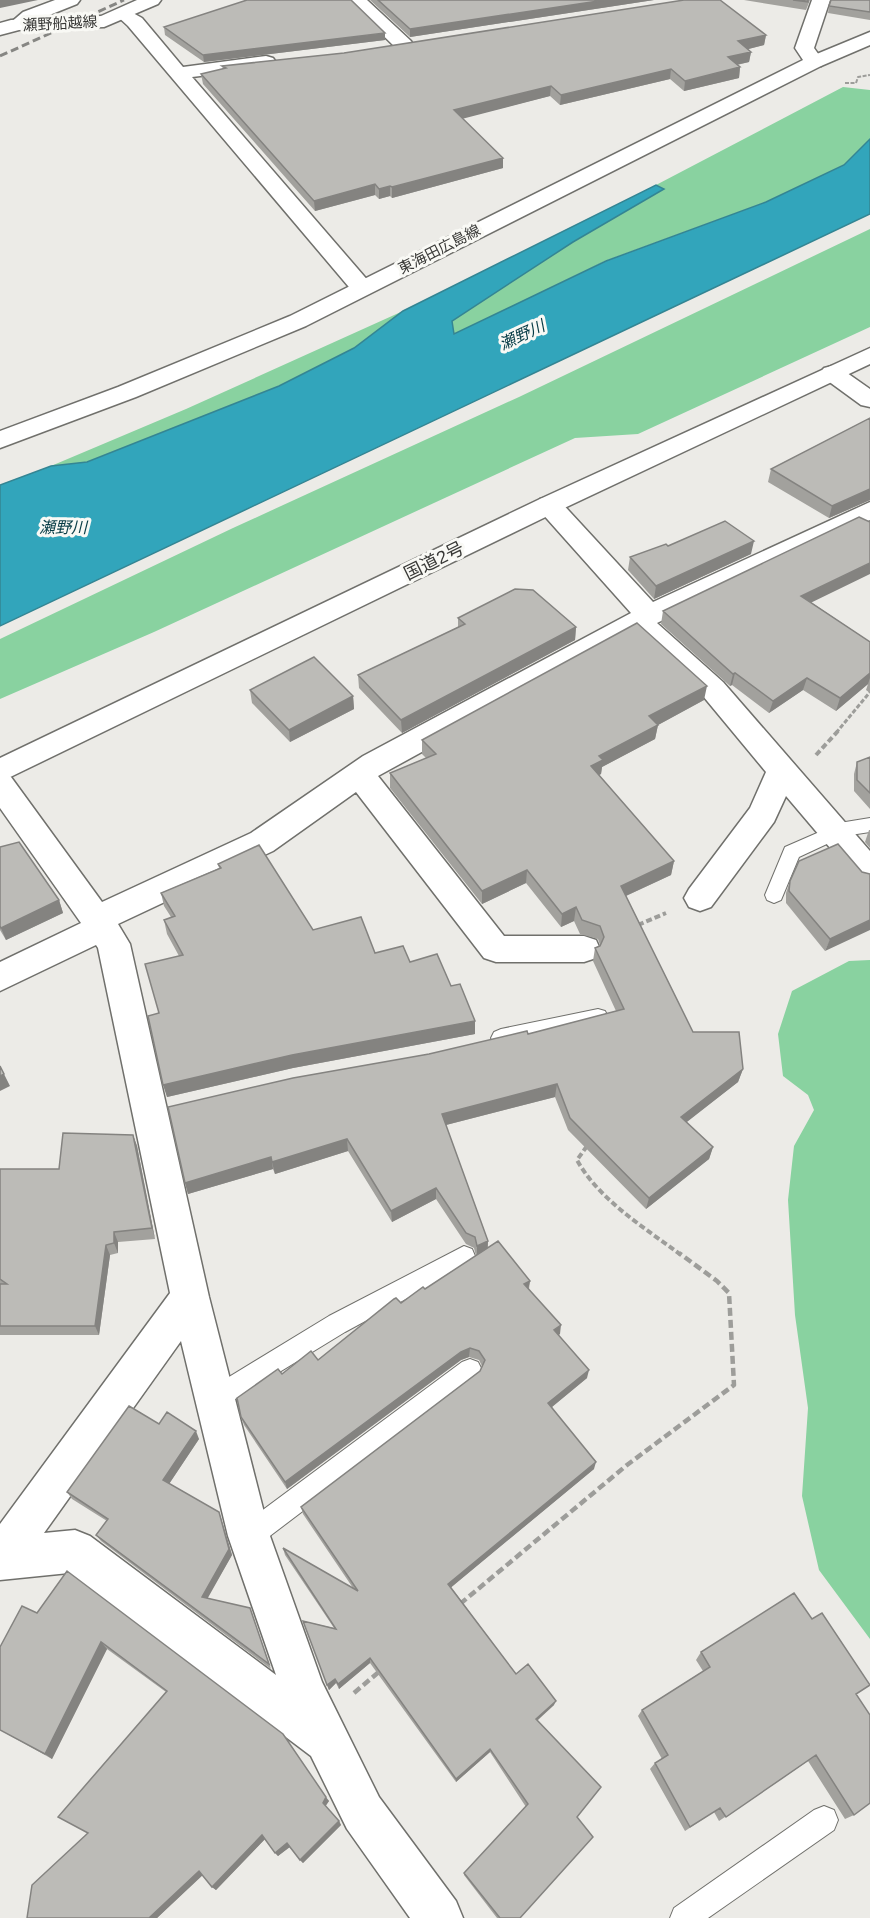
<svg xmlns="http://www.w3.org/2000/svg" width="870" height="1918" font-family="Helvetica,'Noto Sans JP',sans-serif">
<rect width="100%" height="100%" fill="#ecebe7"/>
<path fill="#89d2a0" d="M843 87 870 90V139L844 165 766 202 605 261 454 335 452 321 573 242 664 189 656 185Z
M870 229V327L638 434 575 438 154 632 0 699V639L233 528 519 397Z
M403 311 354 348 279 386 87 462 51 466 186 409Z
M870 960V1639L819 1570 802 1496 808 1408 795 1315 788 1200 794 1146 814 1110 808 1095 783 1076 778 1034 792 991 849 961Z"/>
<path fill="#32a5bb" stroke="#348593" stroke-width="1.5" d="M870 139V214L0 626V485L51 466 87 462 279 386 354 348 403 311 656 185 664 189 573 242 452 321 454 334 606 261 766 202 844 165Z"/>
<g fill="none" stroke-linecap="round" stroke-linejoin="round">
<g stroke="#70706c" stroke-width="2">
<path id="lane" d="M870 818V832L844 836 799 857 781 900 774 903 767 900 765 895 785 847 824 830 827 825Z
M598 1009 605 1011 608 1017 605 1023 598 1025 501 1047 494 1044 491 1038 494 1032 501 1029Z
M464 1246 472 1249 475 1256 472 1263 345 1332 222 1407 214 1411 206 1407 202 1399 206 1391 329 1316Z
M470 1359 478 1362 482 1370 478 1378 258 1545 249 1548 240 1545 237 1536 240 1527 462 1362Z
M824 1806 834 1810 838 1820 834 1830 708 1918H670L674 1908 814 1810Z"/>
</g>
<g stroke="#70706c" stroke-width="3">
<path id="street" d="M55 0H80L77 4 37 20 25 28H11L9 24 23 12Z
M347 0H367L411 41 413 45 411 49H397Z
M812 0H830L814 48 824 62 821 66H807L795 48Z
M124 8 142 18 183 67 266 56 273 58 276 62 273 66 266 68 192 77 370 283 373 288 370 293 362 295 354 293 128 26 115 14 117 10Z
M832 366 840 368 870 389V407L861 405 824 378 820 373 824 368Z
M549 497 558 499 653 602 870 502V520L657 623 723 682 870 851V885L859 882 786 796 774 822 711 907 700 911 689 907 684 898 689 889 750 808 766 772 703 696 635 635 378 776 504 936H584L596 940 600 949 596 958 584 962H496L484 958 356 792 273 851 118 924 130 944 209 1297 270 1536 322 1682 379 1797 456 1901 463 1918H410L347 1829 311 1756 69 1573 0 1580V1524L170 1293 98 948 96 945 0 991V962L81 923 0 808V774L11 777 102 902 251 833 363 756 631 613 540 511 536 505 540 499ZM181 1341 228 1536 276 1675 90 1536 75 1530 44 1533Z"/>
</g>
<g stroke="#70706c" stroke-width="3">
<path id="secondary" d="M137 0H161L158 4 104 27 19 30 0 35V23L11 20 101 16Z"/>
</g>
<g stroke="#70706c" stroke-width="3">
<path id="primary" d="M870 32V45L821 66 306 326 136 397 0 448V431L118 387 290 316 807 58Z"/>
</g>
<g stroke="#70706c" stroke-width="3">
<path id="highway" d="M870 348V364L558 511 0 782V758L540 499Z"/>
</g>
<path stroke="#9d9d9a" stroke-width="2" stroke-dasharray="4 1.5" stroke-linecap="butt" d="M845 83H856L858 77 870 75"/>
<path stroke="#9d9d9a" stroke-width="3" stroke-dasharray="4.5 2" stroke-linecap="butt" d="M836 733 870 692"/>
<path stroke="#9d9d9a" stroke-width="4" stroke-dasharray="6 3" stroke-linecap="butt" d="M816 755 838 731
M638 925 666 913
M587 1146 577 1160C599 1200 645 1228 681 1255"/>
<path stroke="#9d9d9a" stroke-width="4.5" stroke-dasharray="8 4" stroke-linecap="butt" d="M460 1604 627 1465 734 1385 729 1293 717 1281 679 1253
M354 1693 380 1671"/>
<use href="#lane" fill="#fff" fill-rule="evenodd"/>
<use href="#street" fill="#fff" fill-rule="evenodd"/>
<use href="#secondary" fill="#fff" fill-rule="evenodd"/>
<use href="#primary" fill="#fff" fill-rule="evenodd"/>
<use href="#highway" fill="#fff" fill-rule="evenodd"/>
<path stroke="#868683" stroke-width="3" stroke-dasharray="8 4" stroke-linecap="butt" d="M0 56 124 0"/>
</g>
<path fill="#a2a19d" d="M370 0H654L410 37Z
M744 0H810L806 10Z
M870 0V20L828 13 829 6Z
M164 27 385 40 204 62 165 35Z
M766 35 764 45 748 49 751 52 749 62 737 65 740 67 739 78 684 91 670 79 560 105 550 96 462 118 503 168 392 198 390 196 379 199 375 195 315 211 203 84 201 74 223 69 222 66 344 53Z
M870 418V500L829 518 768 482 771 469Z
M668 546 751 554 654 599 628 570 630 557Z
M811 602 870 642V693L866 690 868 684 836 711 803 690 769 713 732 685 730 686 661 624 663 611Z
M458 618 576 627 575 640 402 733 359 688 358 675 458 627Z
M250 690 353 696 354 709 290 742 252 703Z
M704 700 658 725 655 739 602 767 601 774 599 775 674 861 671 875 626 896 693 1032 743 1069 738 1082 686 1122 713 1147 709 1159 646 1209 568 1130 555 1097 446 1125 488 1241V1248L530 1281 529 1289 560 1334 558 1335 587 1378 552 1407 594 1469 451 1587 516 1674 554 1705 537 1721 577 1818 520 1918H497L464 1875V1873L526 1807 490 1752 456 1782 370 1663 339 1689 336 1683 329 1690 303 1621 334 1628 285 1555 283 1548 353 1588 303 1514 301 1507 480 1371 482 1366 479 1360 469 1357 461 1360 287 1489 244 1425 241 1417 282 1374 318 1360 401 1303 425 1289 476 1256 474 1248 466 1244 436 1199 392 1222 348 1151 275 1174 273 1169 188 1194 185 1183 429 1054 528 1034 616 1011 593 961 595 948 600 945 598 939 580 934 574 921 561 927 526 883 482 904 390 788V773L426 758 422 754V740Z
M870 757V809L854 791V774L857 762Z
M869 830H870V848L865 842Z
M0 847 59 900 63 913 6 940 0 930Z
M218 864 313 930 375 953 410 962 451 986 475 1021V1034L293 1068 167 1097 159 1013 179 956 167 934 164 920 171 917 164 906 161 893 219 868Z
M862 872 825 951 786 903V893L790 881Z
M133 1135 137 1146 155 1239 118 1242V1253L110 1255 99 1335H0V1169H59Z
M159 1424 199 1439 169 1484 219 1512 221 1518 232 1555 207 1598 250 1608 271 1669 101 1541 96 1535 107 1521 72 1499 67 1492Z
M67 1571 329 1801 325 1806 339 1821 341 1825 303 1863 289 1847 278 1856 265 1839 216 1890 212 1887 202 1875 157 1918H27L88 1833 166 1692 107 1649 52 1759 0 1730V1647L37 1613Z
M701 1652 857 1695 854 1815 845 1819 808 1761 719 1821 714 1812 685 1831 650 1769 655 1763 662 1759 638 1716 642 1710 703 1671 696 1660Z"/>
<path fill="#848380" d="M0 0H38L0 8Z
M605 0H654L410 37V29Z
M385 33V40L204 62 203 55Z
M766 35 764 45 737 52 738 41Z
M751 52 749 62 726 67 728 57Z
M740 67 739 78 684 91 685 81Z
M671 69 670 79 560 105 561 95Z
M551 86 550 96 454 121V110Z
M503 158V168L392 198V187Z
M375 184V195L315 211 314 201Z
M390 186V196L379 199V189Z
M870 489V500L829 518 832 506Z
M754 541 751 554 654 599 656 586Z
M870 563V574L798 609 801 596Z
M576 627 575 640 402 733 401 720Z
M735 673 732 685 730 686 733 674Z
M870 673V678L868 684 836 711 840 698Z
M807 678 803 690 769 713 773 701Z
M707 686 704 700 658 725 655 739 602 767 601 774 589 780 591 766 599 756 649 716Z
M353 696 354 709 290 742 289 730Z
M674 861 671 875 619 899 621 886Z
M527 870 526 883 482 904V891Z
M59 900 63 913 6 940 1 928Z
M576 907 574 921 561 927 562 914Z
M870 920V930L825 951 830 939Z
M475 1021V1034L293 1068 167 1097 163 1085 292 1055Z
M743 1069 738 1082 678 1129 681 1117Z
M4 1074 10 1086 0 1091V1076Z
M557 1084 555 1097 442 1126V1114Z
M133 1135 137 1146 155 1239 152 1228Z
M347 1139 348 1151 275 1174 272 1162Z
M713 1147 709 1159 646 1209 649 1198Z
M271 1157 273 1169 188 1194 185 1183Z
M436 1188V1199L392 1222 391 1211Z
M114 1232 118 1242V1253L114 1243Z
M488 1241 487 1252 477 1257V1246Z
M106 1245 110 1255 99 1335 95 1326Z
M530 1281 528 1290 524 1284Z
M561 1325 560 1334 553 1339 554 1330Z
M470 1348 469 1357 461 1360 287 1489 285 1482 461 1352Z
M589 1370 587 1378 547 1411 548 1403Z
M196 1431 199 1439 167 1487 163 1480Z
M596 1462 594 1469 448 1590V1584Z
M219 1512 221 1518 232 1555 205 1603 202 1597Z
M101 1642 107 1649 52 1759 45 1754Z
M370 1658V1663L339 1689 338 1684Z
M335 1679 336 1683 329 1690 327 1685Z
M556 1701 554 1705 534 1723 536 1719Z
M490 1749V1752L456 1782V1779Z
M326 1797 329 1801 325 1807 323 1803Z
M339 1821 341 1825 303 1863 300 1860Z
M262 1835 266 1838 216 1890 212 1887Z
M287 1843 290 1847 278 1856 275 1853Z
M199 1871 204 1874 157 1918H149Z"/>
<path fill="#bcbbb7" stroke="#848380" stroke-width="1.5" d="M247 0H351L385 33 203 55 164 27Z
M378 0H605L410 29Z
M684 0H720L766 35 738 41 751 52 728 57 740 67 685 81 671 69 561 95 551 86 454 110 503 158 392 187 390 186 379 189 375 184 314 201 201 74 226 68 222 66 344 53Z
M793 0H808V2Z
M831 0H870V12L829 6Z
M870 418V489L832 506 771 469Z
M859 517 870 522V563L801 596 870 642V673L840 698 807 678 773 701 735 673 733 674 663 611Z
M725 521 754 541 656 586 630 557 666 544 668 546Z
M515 589 533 590 576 627 401 720 358 675 465 624 458 618Z
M637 623 707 686 649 716 658 725 599 756 603 760 591 766 674 861 621 886 693 1032H739L743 1069 681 1117 713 1147 649 1198 570 1118 557 1084 442 1114 488 1241 477 1246 475 1237 466 1233 436 1188 391 1211 347 1139 272 1162 271 1157 185 1183 168 1107 293 1078 429 1054 527 1031 528 1034 624 1009 595 948 600 946 604 937 600 926 582 920 576 907 562 914 527 870 482 891 390 773 436 754 422 740Z
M314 657 353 696 289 730 250 690Z
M870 757V793L857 780V762Z
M19 842 59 900 1 928 0 926V847Z
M838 844 862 872 870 874V920L830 939 789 891 790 881 799 861Z
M259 845 313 930 361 917 375 953 403 946 410 962 437 954 451 986 460 984 475 1021 292 1055 163 1085 148 1016 159 1013 145 964 183 955 164 920 175 916 161 893 221 868 218 864Z
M0 1066 4 1074 0 1076Z
M63 1133 133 1135 152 1228 114 1232V1243L106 1245 95 1326H0V1284H7L0 1279V1169H59Z
M498 1241 530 1281 524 1284 561 1325 554 1330 589 1370 548 1403 596 1462 448 1584 516 1674 528 1664 556 1701 536 1719 601 1787 577 1817 593 1837 520 1918H500L464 1873 528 1804 490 1749 456 1779 370 1658 338 1684 335 1679 327 1685 303 1621 336 1629 283 1548 358 1591 301 1507 480 1371 485 1360 479 1351 470 1348 461 1352 285 1482 241 1417 237 1398 278 1369 282 1374 311 1351 318 1360 394 1299 396 1298 401 1303 423 1287 425 1289Z
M129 1406 159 1424 167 1412 196 1431 163 1480 219 1512 229 1549 202 1597 250 1608 269 1664 96 1535 108 1519 67 1492Z
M67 1571 283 1734 326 1797 323 1803 339 1821 300 1860 287 1843 275 1853 262 1835 212 1887 199 1871 149 1918H27L32 1885 88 1833 58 1817 167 1691 101 1642 45 1754 0 1730V1647L22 1606 37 1613Z
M794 1593 812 1619 822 1613 870 1685 856 1694 870 1715V1803L854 1815 816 1755 726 1817 720 1808 690 1827 655 1763 668 1755 642 1710 710 1667 701 1652Z"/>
<g text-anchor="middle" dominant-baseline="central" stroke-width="6" stroke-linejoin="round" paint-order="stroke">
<g font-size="15" fill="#393937" stroke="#f9f9f5">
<text transform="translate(60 23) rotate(-3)">瀬野船越線</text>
<text transform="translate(439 249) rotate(-27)">東海田広島線</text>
</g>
<g font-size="16" font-style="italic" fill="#063b45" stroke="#f9f9f5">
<text transform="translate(522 335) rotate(-25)">瀬野川</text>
<text x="63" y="527">瀬野川</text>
</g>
<g font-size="18" fill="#393937" stroke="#f9f9f5">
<text transform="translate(434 561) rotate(-26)">国道2号</text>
</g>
</g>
</svg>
